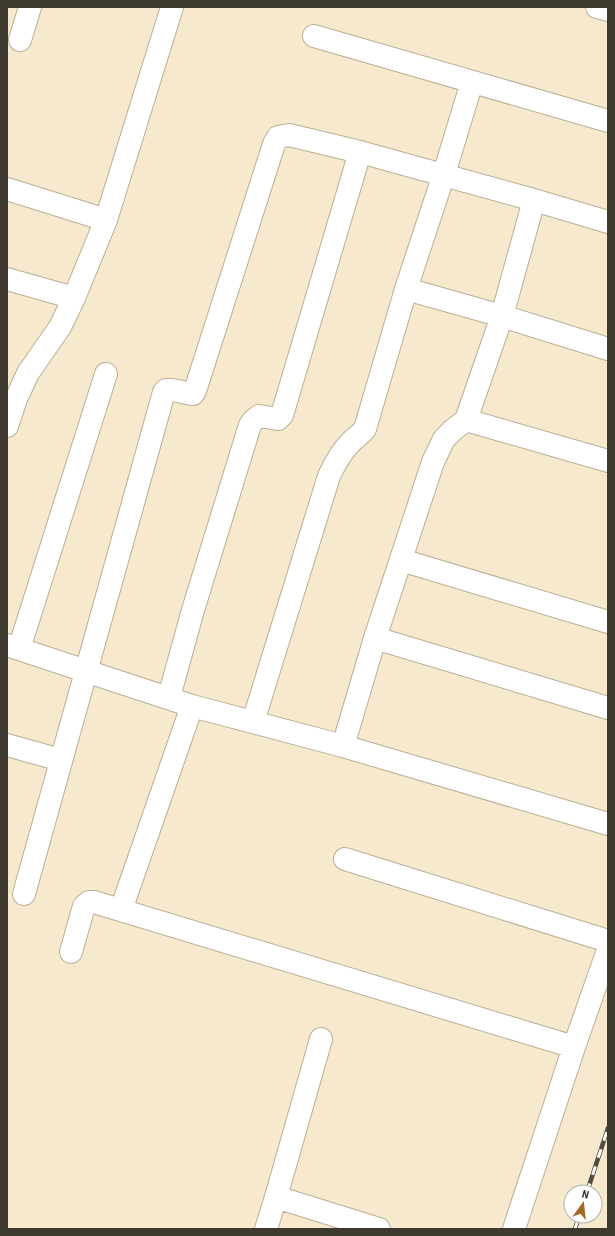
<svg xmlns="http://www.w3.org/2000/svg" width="615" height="1236" font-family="'Roboto Condensed',sans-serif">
<rect width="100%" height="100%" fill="#f6e9ce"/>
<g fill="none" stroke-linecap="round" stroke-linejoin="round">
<g stroke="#baae94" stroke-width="24">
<path id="minor" d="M597 7 608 10
M314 36 608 121
M20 40 30 7
M7 189 106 220
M534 200 502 316 466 420 608 461
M7 279 74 298 106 220 172 7
M406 289 502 316 608 349
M7 426 16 399 28 373 60 327 74 298
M401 560 608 622
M375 638 608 708
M7 645 192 706 343 746 608 824
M19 649 106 374
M169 697 193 610 250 425 254 420 259 416 278 419 282 415 360 152 534 200 608 222
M253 722 329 476C335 463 341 452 351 442 356 437 361 434 365 429L406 289 444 174 472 82
M7 745 61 760
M343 746 375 638 433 462 444 439 453 430 466 420
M345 859 608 941
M24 894 164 392 166 390C175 388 184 394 193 394L195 391 274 144 278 137 289 135 360 152
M121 910 192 706
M71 952 84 906 89 902H94L574 1047
M276 1197 321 1039
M266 1229 276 1197 379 1229
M514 1229 574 1047 608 950"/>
</g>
<use href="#minor" stroke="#fff" stroke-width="22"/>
<g stroke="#524c3f" stroke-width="4.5">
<path id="rail" d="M587 1192 608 1128
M575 1229 579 1216"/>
</g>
<use href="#rail" stroke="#fff" stroke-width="3" stroke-dasharray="9" stroke-linecap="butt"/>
</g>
<rect width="615" height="1236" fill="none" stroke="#3f3a2f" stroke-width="16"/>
<g transform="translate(583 1204) rotate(15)"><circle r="19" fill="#ffffff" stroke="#b2b0ac"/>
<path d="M0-3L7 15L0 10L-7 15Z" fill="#a36928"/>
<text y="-6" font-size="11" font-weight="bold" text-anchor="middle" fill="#3f3a2f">N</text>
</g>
</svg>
